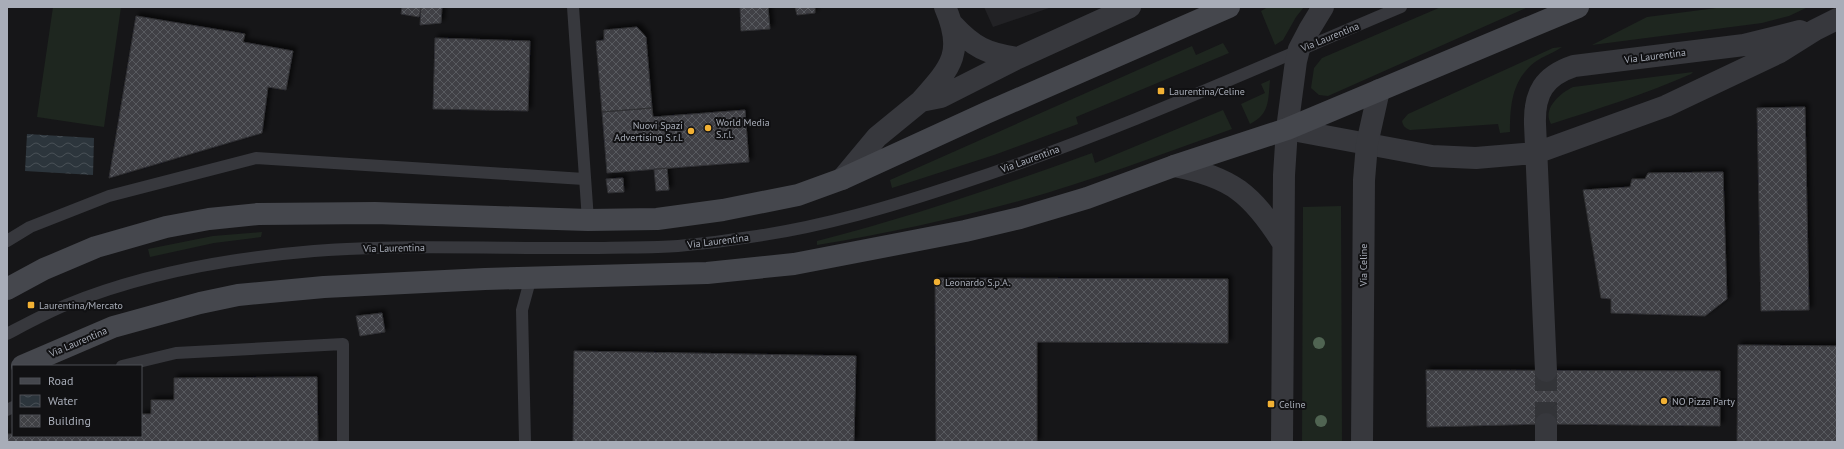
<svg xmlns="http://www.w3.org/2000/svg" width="1844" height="449" font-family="'PT Sans',sans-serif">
<defs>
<pattern id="water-waves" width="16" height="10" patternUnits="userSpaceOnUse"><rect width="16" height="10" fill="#2c353c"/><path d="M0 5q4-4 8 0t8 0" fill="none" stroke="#485056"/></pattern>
<pattern id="building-cross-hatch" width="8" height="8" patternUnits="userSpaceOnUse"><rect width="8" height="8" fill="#404145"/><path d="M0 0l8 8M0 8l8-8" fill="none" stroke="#595a5e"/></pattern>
<filter id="shadow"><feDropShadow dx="3.5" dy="-3.5" stdDeviation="2" flood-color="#0009"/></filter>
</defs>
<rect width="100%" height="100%" fill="#161618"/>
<path fill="#222225" d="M984 7H1052L993 27Z"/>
<path fill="#1e261f" d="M53 7H121L104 127 37 117Z
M1268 7H1304L1296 17 1283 40 1275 45 1261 11Z
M1441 7H1528L1328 96 1319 95 1311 88 1314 68 1322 58Z
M1724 7H1808L1789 16 1762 23 1592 45 1647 17Z
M1223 43 1229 53 1076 117 1078 124 994 155 892 188 890 180 1192 46 1196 55Z
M1562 47C1554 53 1543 56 1535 62 1512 80 1510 105 1510 132L1500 133 1498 124 1410 130C1405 128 1403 126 1402 121L1408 114 1553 48Z
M1693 72 1691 74C1645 94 1598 109 1551 124 1542 109 1560 93 1573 87Z
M1270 80C1268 100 1270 114 1250 124L1241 104 1265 93 1261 84Z
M1223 110 1232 129C1162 154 1091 181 1019 201 953 219 885 234 817 245V241C911 217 1001 186 1092 153L1095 163Z
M1341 206 1342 442H1302L1303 207Z
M262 232 261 237 214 243 150 257 148 249 213 236Z"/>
<path fill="url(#water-waves)" d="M27 134 94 138 93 175 25 171Z"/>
<path fill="url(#building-cross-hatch)" stroke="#303034" filter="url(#shadow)" d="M402 7H421L419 17 401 14Z
M421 7H442L441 23 420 25Z
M740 7H768L770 29 741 31Z
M795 7H815V13L797 15Z
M136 16 245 34 243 42 293 51 286 90 268 87 262 133 109 178Z
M637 27 646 37 652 108 602 112 596 41 604 40V30Z
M435 38 530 41 528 111 433 109Z
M1805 107 1809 310 1761 311 1757 108Z
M652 108 653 117 745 110 749 162 607 173 602 112Z
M667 168 669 190 656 191 654 169Z
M1723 172 1727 299 1705 316 1611 313V299L1601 298 1583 190 1630 187 1632 179H1645L1648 173Z
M623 178 624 192 608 193 606 179Z
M935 278 1228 279V343L1037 342V442H936Z
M382 313 385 332 360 336 356 316Z
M1738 345 1837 346V442H1737Z
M574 351 856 356 854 442H573Z
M1426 370 1720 371V426L1546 424 1427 427Z
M317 377 318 442H7V434H13V436H141V414H151V400H174V378Z"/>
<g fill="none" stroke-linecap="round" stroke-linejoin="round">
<path stroke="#333438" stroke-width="22" stroke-dasharray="22 11" stroke-linecap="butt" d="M1546 424V371"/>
<path stroke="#37383d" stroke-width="12" d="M573 7 588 220
M7 241 30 227 109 196 256 158 584 179
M7 334C26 324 46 313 66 305 144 273 230 258 314 251 408 244 503 249 598 248 624 247 651 248 678 246 702 244 726 241 750 237 822 227 893 206 962 183 1112 134 1256 68 1401 7
M122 366 176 353 343 344V442
M7 410 13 407
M525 442 522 310 531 277"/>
<path stroke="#37383d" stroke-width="22" d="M952 24C973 47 987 54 1018 58
M921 101C951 67 965 53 945 7
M1287 129 1432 156 1476 158 1536 153 1666 106 1780 52 1815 30 1837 19
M842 179 877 137 921 101 941 97 1018 58 1130 7
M1546 371 1535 124C1534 93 1544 76 1574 66L1744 45 1800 31
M1546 442V424"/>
<path stroke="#37383d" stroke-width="22" d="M1174 166C1232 177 1252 194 1283 243
M1282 442 1284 175 1287 129 1296 61 1299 49 1309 30 1323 7
M1362 442 1364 180 1367 144 1379 90"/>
<path stroke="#45474d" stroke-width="22" d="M7 289 44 269 96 247 166 227 209 219 258 214 375 213 588 220 657 219 723 210 798 195 842 179 986 113 1229 7
M22 366 113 327 200 303 238 295 324 287 485 279 707 273 794 264 965 231 1020 218 1087 198 1174 166 1287 129 1578 7"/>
</g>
<g fill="#506452">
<circle cx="1319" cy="343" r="6"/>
<circle cx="1321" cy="421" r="6"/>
</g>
<g fill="#f2b134" stroke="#111113" stroke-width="1.5">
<rect x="1157" y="87" width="8" height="8" rx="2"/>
<circle cx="708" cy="128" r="4"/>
<circle cx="691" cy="131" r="4"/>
<circle cx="937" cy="282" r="4"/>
<rect x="27" y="301" width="8" height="8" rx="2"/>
<circle cx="1664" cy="401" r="4"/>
<rect x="1267" y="400" width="8" height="8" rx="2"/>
</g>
<g text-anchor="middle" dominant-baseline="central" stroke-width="4" stroke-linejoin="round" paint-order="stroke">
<g font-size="10" fill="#a8adb8" stroke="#111113">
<text transform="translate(1330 37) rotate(-22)">Via Laurentina</text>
<text transform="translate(1655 56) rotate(-7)">Via Laurentina</text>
<text transform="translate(1030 159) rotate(-20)">Via Laurentina</text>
<text transform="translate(718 241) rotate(-7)">Via Laurentina</text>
<text transform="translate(394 248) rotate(-1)">Via Laurentina</text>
<text transform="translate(1363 265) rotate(-90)">Via Celine</text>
<text transform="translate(78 342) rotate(-23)">Via Laurentina</text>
</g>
<g font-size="10" fill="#a8adb8" stroke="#111113" text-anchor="start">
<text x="1169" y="91">Laurentina/Celine</text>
<text x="716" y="122">World Media<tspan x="716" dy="12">S.r.l.</tspan></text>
<text x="683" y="125" text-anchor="end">Nuovi Spazi<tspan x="683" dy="12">Advertising S.r.l.</tspan></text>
<text x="945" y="282">Leonardo S.p.A.</text>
<text x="39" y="305">Laurentina/Mercato</text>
<text x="1672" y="401">NO Pizza Party</text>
<text x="1279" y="404">Celine</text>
</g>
</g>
<rect width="1844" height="449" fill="none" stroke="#a8adb8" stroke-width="16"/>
<rect x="12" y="365" width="130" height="72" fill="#111113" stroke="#4d4f55"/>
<rect x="20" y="378" width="20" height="6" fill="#45474d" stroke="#4d4f55"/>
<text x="48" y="385" font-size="12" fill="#a8adb8">Road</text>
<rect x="20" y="395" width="20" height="12" fill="url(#water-waves)" stroke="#4d4f55"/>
<text x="48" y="405" font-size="12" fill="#a8adb8">Water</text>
<rect x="20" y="415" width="20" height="12" fill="url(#building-cross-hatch)" stroke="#4d4f55"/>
<text x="48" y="425" font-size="12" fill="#a8adb8">Building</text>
</svg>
